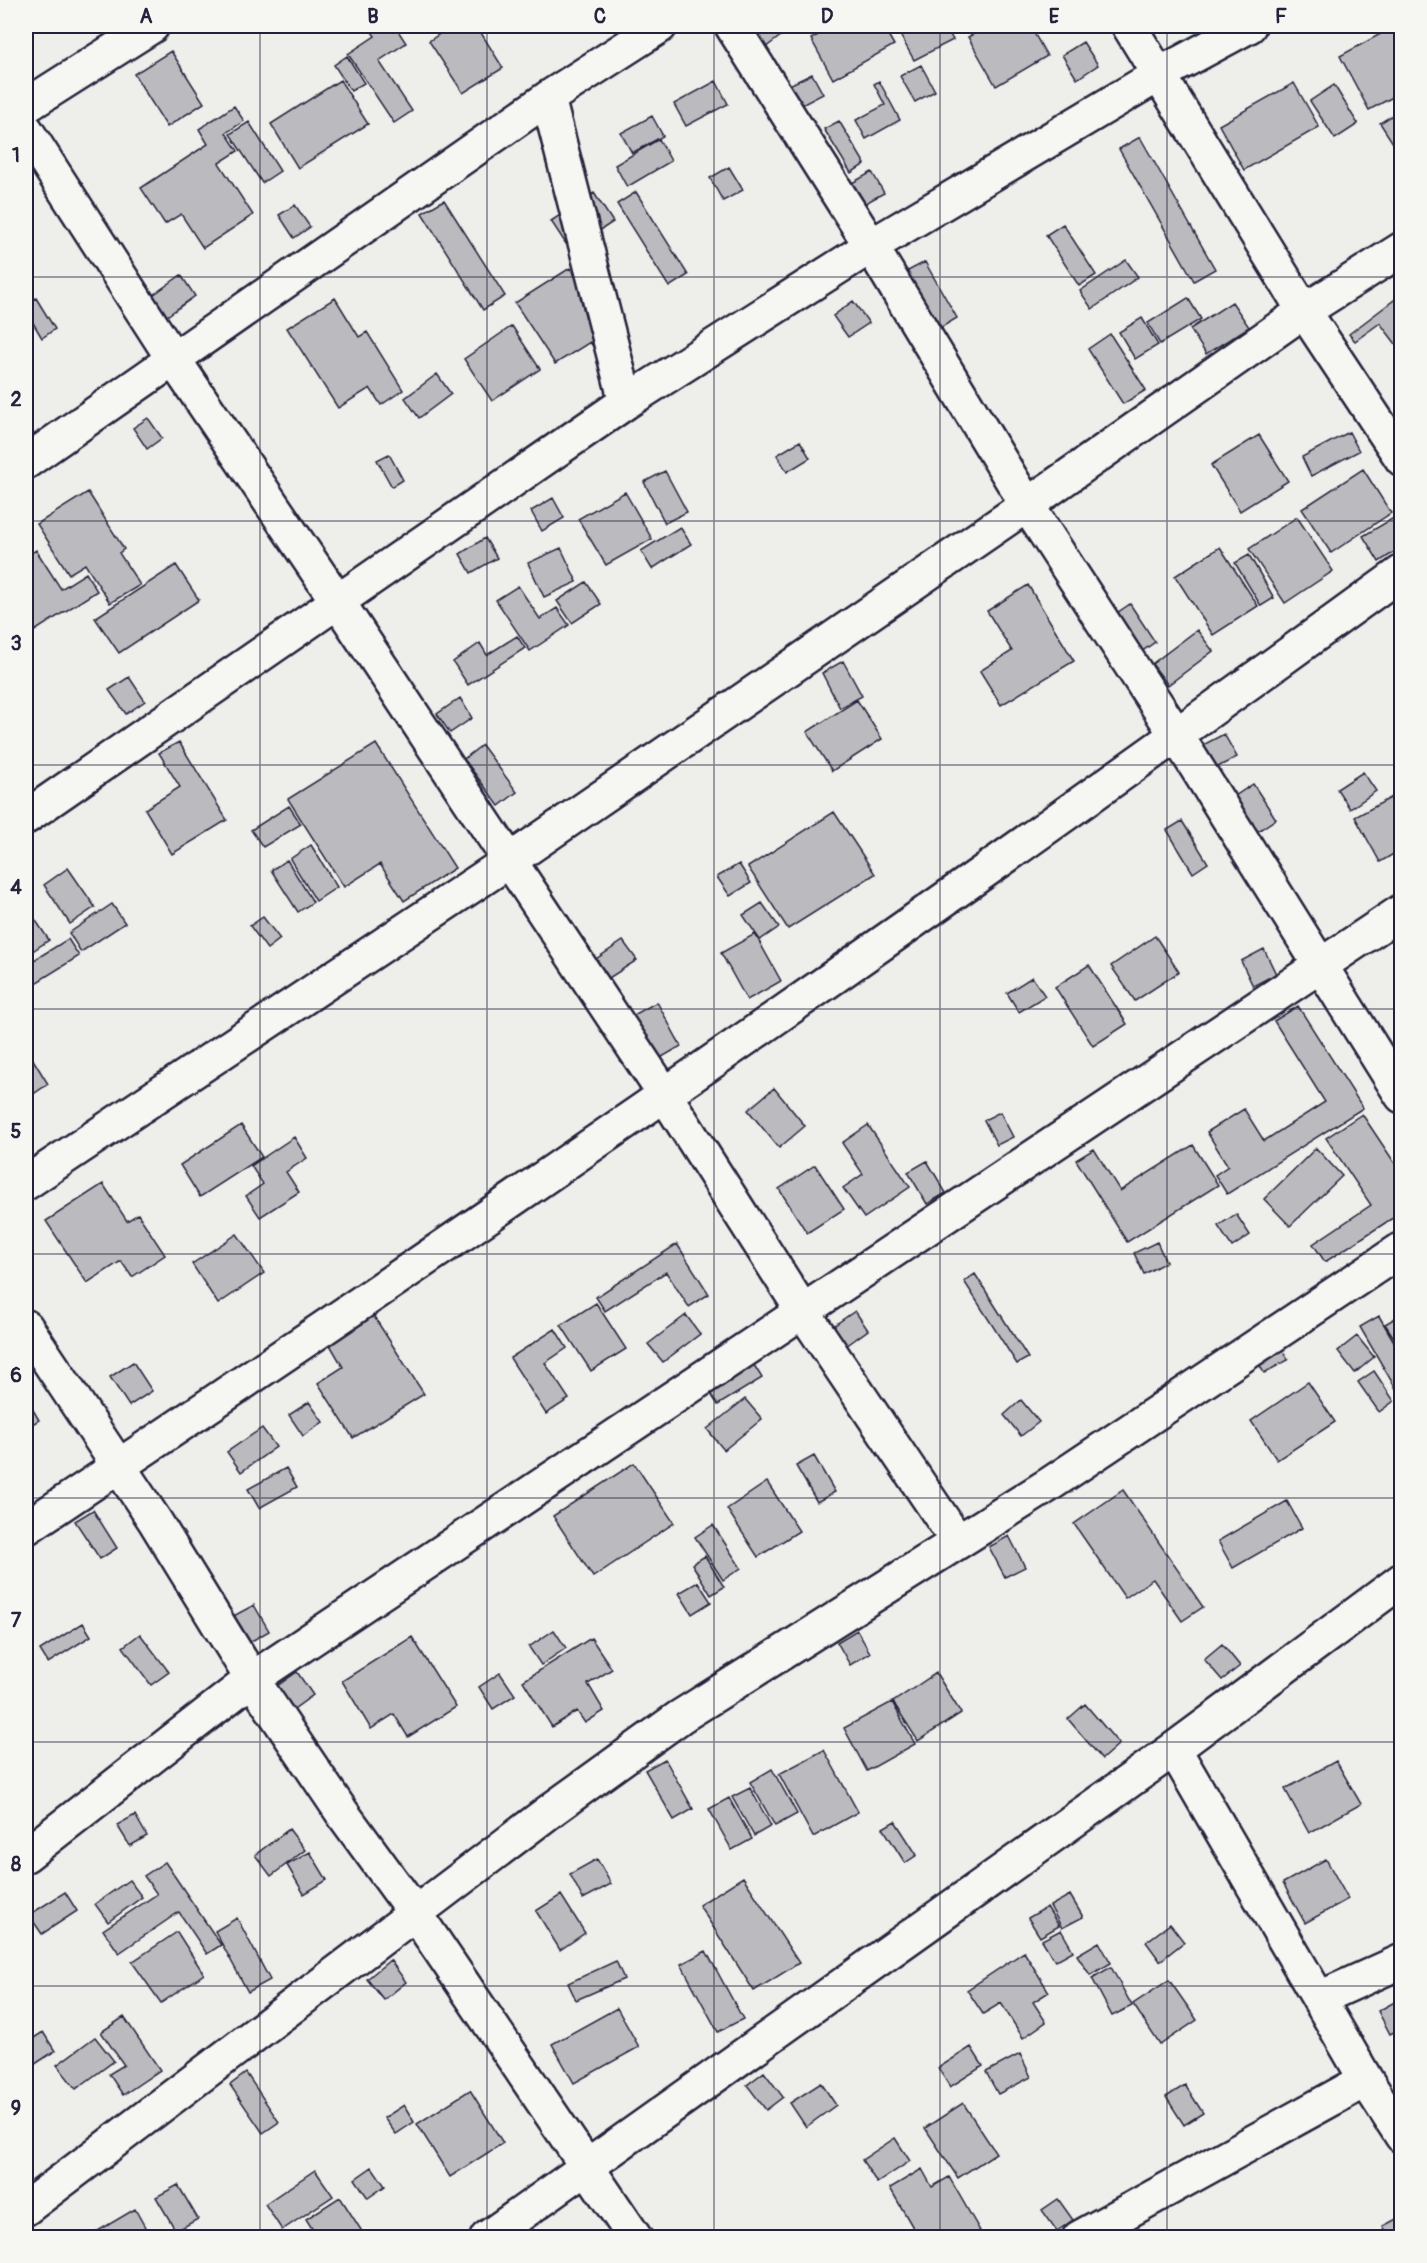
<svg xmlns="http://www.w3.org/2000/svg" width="1427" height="2263" font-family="Pangolin,sans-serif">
<rect width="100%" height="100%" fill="#eeeeeb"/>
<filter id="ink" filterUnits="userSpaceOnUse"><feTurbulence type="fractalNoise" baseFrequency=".0167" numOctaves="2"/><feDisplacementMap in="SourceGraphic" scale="12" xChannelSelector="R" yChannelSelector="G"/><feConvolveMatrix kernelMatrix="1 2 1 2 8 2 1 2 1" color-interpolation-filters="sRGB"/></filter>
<g filter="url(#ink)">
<path fill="#bbbbbf" stroke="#22223b" stroke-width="1.5" d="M368 26H395L406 43 379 61 412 111 394 123 348 54 375 36Z
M445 26H482L478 28 503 68 463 93 429 41 447 29Z
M741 26H774L782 35 761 51Z
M834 26H883L894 45 833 79 811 39Z
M895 26H945L953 40 914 60Z
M988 26H1030L1047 56 996 86 968 37Z
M1395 26H1402V92L1369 110 1340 56Z
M1083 42 1098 65 1077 79 1062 55Z
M171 51 204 103 167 127 134 74Z
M347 56 364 83 351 91 334 65Z
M921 65 935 91 915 102 900 76Z
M812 74 823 94 796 108 785 87Z
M340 80 368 124 298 168 271 124Z
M716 81 728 104 686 126 674 104Z
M879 81 900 120 866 139 856 120 885 105 874 84Z
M1294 83 1319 127 1244 170 1219 125Z
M1334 85 1358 124 1335 139 1310 101Z
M234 106 244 121 226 133 238 151 219 163 253 215 203 248 181 214 165 224 141 188 208 144 199 129Z
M1402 109V157L1380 123Z
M652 116 663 136 632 153 621 133Z
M839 121 865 164 851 173 824 129Z
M249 122 280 171 262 183 230 134Z
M1140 137 1215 269 1194 281 1119 149Z
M659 139 671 161 627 187 615 165Z
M729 167 743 190 723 201 710 178Z
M872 172 884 193 862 205 850 184Z
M636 192 688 275 669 287 617 204Z
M594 193 613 222 570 250 551 221Z
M444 200 505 296 483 310 422 213Z
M295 205 310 227 294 238 279 215Z
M1063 224 1096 275 1079 286 1046 235Z
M1126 260 1138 277 1092 309 1080 291Z
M925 262 957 318 935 331 902 274Z
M570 268 628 359 609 371 590 342 555 364 515 303Z
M181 275 195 296 167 316 153 295Z
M1402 294V352L1380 323 1355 341 1349 334Z
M36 298 55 329 42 338 26 311V305Z
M335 298 359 337 367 332 403 390 381 405 370 388 338 408 287 328Z
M1188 298 1201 319 1160 344 1148 323Z
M853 301 869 323 848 337 833 316Z
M1232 302 1249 327 1206 354 1190 329Z
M1142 318 1158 345 1135 359 1119 332Z
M512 326 540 369 492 401 464 359Z
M1110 334 1146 390 1123 404 1088 349Z
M437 374 451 394 419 418 405 398Z
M148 418 162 438 147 449 133 428Z
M1349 432 1359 451 1311 476 1302 457Z
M1259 435 1288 481 1240 511 1211 465Z
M800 441 810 458 787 472 777 455Z
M389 454 403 480 392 487 377 460Z
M1363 469 1391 513 1331 553 1302 509Z
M665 471 687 512 665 523 644 482Z
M88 492 124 549 119 553 140 585 110 603 85 564 69 574 37 524Z
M625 492 652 539 606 565 578 519Z
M553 498 564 518 542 531 531 511Z
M1402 513V547L1379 562 1363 536Z
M1297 517 1333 571 1285 603 1249 549Z
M680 527 691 544 652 569 641 551Z
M485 538 497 558 471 573 460 554Z
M1220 547 1258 606 1213 635 1175 576Z
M561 548 577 582 544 597 528 563Z
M36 550 61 589 86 573 97 591 30 634 26 627V557Z
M1249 555 1274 598 1261 606 1235 563Z
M176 565 199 600 119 653 95 618Z
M586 582 601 604 572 623 557 601Z
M1028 585 1074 661 1001 705 980 671 1012 651 987 611Z
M518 586 540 619 557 608 569 625 530 651 496 600Z
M1130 604 1155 642 1134 657 1108 619Z
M1197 630 1213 651 1168 685 1152 664Z
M517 636 525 648 468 685 453 662 480 643 487 655Z
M843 661 862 696 840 708 822 673Z
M129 677 145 701 126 714 109 690Z
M460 698 472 718 450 733 437 714Z
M857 700 882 739 832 771 807 732Z
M1224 734 1237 757 1216 768 1203 745Z
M179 742 227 820 172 854 145 809 180 787 159 753Z
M376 744 455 868 404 901 380 864 344 887 288 799Z
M482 745 517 792 499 806 464 759Z
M1363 772 1376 791 1350 809 1337 789Z
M1253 784 1276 819 1255 833 1232 798Z
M1396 795 1402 805V849L1380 862 1355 817Z
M289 806 301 824 263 847 251 830Z
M834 812 875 874 788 929 748 867Z
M1182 821 1208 863 1193 873 1167 830Z
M311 845 337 887 316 901 290 859Z
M287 860 313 902 298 912 271 870Z
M739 864 751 883 730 896 717 877Z
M68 868 95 907 70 924 44 885Z
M762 903 779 927 760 940 743 915Z
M112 904 125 923 81 952 69 933Z
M26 906 49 940 31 952 26 944Z
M263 917 280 939 267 949 250 926Z
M755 934 781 981 747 1000 721 953Z
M1155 936 1179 972 1135 1001 1111 966Z
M68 939 79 956 26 989V965Z
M623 941 637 960 609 978 596 959Z
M1264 949 1276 974 1253 986 1241 961Z
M1089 965 1127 1024 1093 1046 1055 987Z
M1032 977 1045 996 1019 1012 1007 993Z
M657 1002 681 1046 657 1060 632 1016Z
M1298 1006 1363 1108 1227 1194 1215 1175 1228 1166 1207 1132 1244 1109 1264 1141 1325 1102 1274 1021Z
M26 1048 48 1084 26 1099Z
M774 1088 805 1126 779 1148 748 1110Z
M1000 1112 1013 1137 997 1145 984 1120Z
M1362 1114 1402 1174V1212L1325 1262 1313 1244 1371 1205 1326 1138Z
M241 1125 262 1157 200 1197 180 1165Z
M868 1125 910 1187 864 1218 843 1188 863 1174 842 1143Z
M294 1137 307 1158 286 1172 299 1192 260 1217 246 1196 263 1184 251 1166Z
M1193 1145 1218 1185 1127 1242 1076 1160 1094 1149 1120 1191Z
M1316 1148 1342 1176 1290 1226 1264 1199Z
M927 1161 946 1193 927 1204 908 1172Z
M815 1165 844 1209 807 1233 779 1189Z
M103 1184 127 1221 138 1214 165 1255 132 1277 121 1261 87 1283 46 1221Z
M1236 1214 1250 1235 1232 1247 1218 1226Z
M237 1234 264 1273 218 1304 192 1264Z
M1157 1242 1166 1262 1144 1274 1134 1253Z
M677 1244 709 1294 689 1307 666 1272 605 1311 596 1297Z
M975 1274 1028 1358 1017 1364 964 1281Z
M596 1303 626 1349 591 1371 561 1325Z
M855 1311 868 1330 846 1346 832 1327Z
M1402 1314V1350L1385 1324Z
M373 1315 424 1394 353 1438 318 1383 343 1367 329 1343Z
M686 1315 700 1334 663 1362 648 1344Z
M1379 1316 1402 1355V1385L1396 1389 1360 1327Z
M555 1329 567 1348 545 1363 569 1399 546 1414 510 1358Z
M1274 1334 1288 1360 1264 1373 1250 1347Z
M1357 1336 1374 1357 1355 1373 1338 1351Z
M749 1357 762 1378 718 1405 705 1385Z
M133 1362 152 1391 129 1406 110 1377Z
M1374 1371 1394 1401 1379 1412 1358 1382Z
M1308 1382 1335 1422 1277 1460 1251 1421Z
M26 1398 39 1420 26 1428Z
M745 1399 762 1419 724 1450 707 1429Z
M1021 1400 1039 1422 1021 1436 1004 1415Z
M309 1402 323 1422 303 1436 289 1415Z
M262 1428 276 1447 241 1472 227 1452Z
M814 1456 835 1492 817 1502 796 1466Z
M634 1463 674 1523 593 1577 553 1516Z
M286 1468 297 1487 259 1508 248 1489Z
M767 1482 799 1531 758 1557 727 1509Z
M1123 1490 1203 1607 1182 1621 1153 1579 1125 1598 1074 1524Z
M1287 1501 1302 1528 1233 1568 1218 1541Z
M93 1510 117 1548 100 1559 75 1521Z
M713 1525 741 1568 723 1580 695 1537Z
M1009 1536 1025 1567 1005 1577 989 1547Z
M705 1556 724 1587 711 1595 692 1564Z
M698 1582 711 1602 692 1614 679 1593Z
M254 1605 269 1631 241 1647 226 1620Z
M83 1623 91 1636 48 1663 40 1650Z
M554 1630 566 1648 541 1665 529 1647Z
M857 1630 870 1653 850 1665 837 1642Z
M140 1634 169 1672 151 1685 123 1647Z
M412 1637 456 1707 408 1737 394 1714 371 1729 342 1681Z
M591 1638 612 1669 588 1684 604 1711 585 1723 577 1711 552 1727 523 1681Z
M1222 1644 1240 1666 1222 1680 1204 1659Z
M297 1672 313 1695 280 1719 263 1696Z
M500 1673 515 1695 493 1709 479 1687Z
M936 1673 961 1713 918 1741 893 1702Z
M892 1702 915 1744 867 1771 844 1728Z
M1085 1704 1119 1744 1102 1759 1068 1719Z
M824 1750 858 1812 813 1837 779 1774Z
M665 1759 693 1809 674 1820 645 1770Z
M1336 1761 1361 1804 1309 1833 1285 1789Z
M772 1769 797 1814 775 1826 750 1782Z
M750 1788 771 1826 754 1836 732 1797Z
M729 1798 752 1839 732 1850 709 1809Z
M135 1815 147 1836 130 1846 117 1825Z
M895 1821 917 1855 905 1863 883 1828Z
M289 1829 305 1850 271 1876 255 1855Z
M310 1852 327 1880 304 1894 287 1865Z
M597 1859 611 1884 583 1899 570 1874Z
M1326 1859 1348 1899 1305 1923 1283 1883Z
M165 1862 221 1945 207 1954 179 1912 119 1953 103 1930 157 1894 144 1876Z
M743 1877 799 1963 754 1991 699 1905Z
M129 1880 142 1897 108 1922 95 1904Z
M65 1892 77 1911 42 1934 29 1915Z
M561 1895 585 1933 560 1950 536 1911Z
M1070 1895 1083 1917 1062 1928 1050 1906Z
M1047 1907 1059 1926 1040 1937 1028 1918Z
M237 1918 270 1980 248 1992 215 1931Z
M1170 1924 1184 1942 1160 1961 1146 1942Z
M1061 1930 1073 1951 1055 1961 1042 1940Z
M177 1932 204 1974 161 2003 132 1962Z
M1099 1942 1111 1963 1090 1975 1077 1955Z
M706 1951 743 2019 718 2032 681 1964Z
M1024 1952 1049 1992 1033 2002 1046 2022 1023 2038 1001 2003 983 2014 967 1990Z
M390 1960 406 1982 384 2000 367 1979Z
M616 1961 624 1979 576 2000 568 1983Z
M1111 1967 1132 2006 1112 2016 1092 1978Z
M1169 1980 1197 2020 1160 2045 1133 2004Z
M1400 1999 1402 2003V2028L1390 2034 1378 2011Z
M617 2008 639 2047 574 2083 552 2044Z
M124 2017 160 2070 123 2095 109 2074 124 2065 101 2032Z
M43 2032 55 2051 26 2070V2043Z
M95 2037 114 2061 76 2089 57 2065Z
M971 2047 983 2066 950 2087 938 2068Z
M1020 2054 1031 2077 998 2094 986 2072Z
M764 2072 783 2097 766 2110 747 2085Z
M246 2073 279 2122 263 2133 230 2085Z
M821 2083 836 2105 806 2127 790 2103Z
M1185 2085 1203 2113 1184 2125 1166 2097Z
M470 2090 503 2143 450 2177 417 2124Z
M963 2103 996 2153 958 2178 925 2128Z
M404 2105 414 2122 396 2134 384 2118Z
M895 2138 910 2161 877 2183 862 2160Z
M372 2167 385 2186 368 2198 355 2179Z
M922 2169 932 2187 949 2177 980 2231 968 2238H919L890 2188Z
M315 2170 333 2196 282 2230 265 2204Z
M178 2185 198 2219 176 2231 156 2197Z
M340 2197 363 2233 356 2238H318L306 2219Z
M1058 2199 1073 2220 1057 2231 1042 2210Z
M135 2209 151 2238H86Z
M1402 2216V2238H1390L1383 2226Z"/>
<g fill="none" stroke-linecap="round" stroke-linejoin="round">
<g stroke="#22223b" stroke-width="38">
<path id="minor" d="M732 26 871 246 1027 505 1177 736 1402 1096
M1129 26 1304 311 1402 459
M548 98 626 402
M26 106 152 26
M26 130 172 357 338 602 665 1095 802 1310 958 1542
M26 462 548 98 660 26
M26 817 626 402 871 246 1160 74 1249 26
M26 1183 509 861 1027 505 1304 311 1402 249
M26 1327 155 1521 252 1679 343 1814 415 1913 635 2238
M26 1528C490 1219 950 901 1402 572
M1174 1749 1366 2080 1402 2136
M26 1855 252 1679 1402 911
M1320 1998 1402 1961
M26 2208 554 1808 680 1717 1050 1484 1402 1249
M487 2238 1174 1749 1402 1580
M1079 2238 1366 2080"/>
</g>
<use href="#minor" stroke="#f6f6f2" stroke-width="33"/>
</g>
</g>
<path fill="none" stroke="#22223b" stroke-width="1.5" stroke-opacity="0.55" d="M260 26V2238M487 26V2238M714 26V2238M940 26V2238M1167 26V2238M26 277H1402M26 521H1402M26 765H1402M26 1009H1402M26 1254H1402M26 1498H1402M26 1742H1402M26 1986H1402"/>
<rect width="1427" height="2263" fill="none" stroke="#f6f6f2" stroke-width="66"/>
<rect x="33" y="33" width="1361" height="2197" fill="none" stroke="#22223b" stroke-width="2"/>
<g font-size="20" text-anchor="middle" font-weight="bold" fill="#22223b">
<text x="146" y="23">A</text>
<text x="373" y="23">B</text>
<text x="600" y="23">C</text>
<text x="827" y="23">D</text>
<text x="1054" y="23">E</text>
<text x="1281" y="23">F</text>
<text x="16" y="162">1</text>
<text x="16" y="406">2</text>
<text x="16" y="650">3</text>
<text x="16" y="894">4</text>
<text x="16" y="1138">5</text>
<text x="16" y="1382">6</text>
<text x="16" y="1627">7</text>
<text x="16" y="1871">8</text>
<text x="16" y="2115">9</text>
</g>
</svg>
